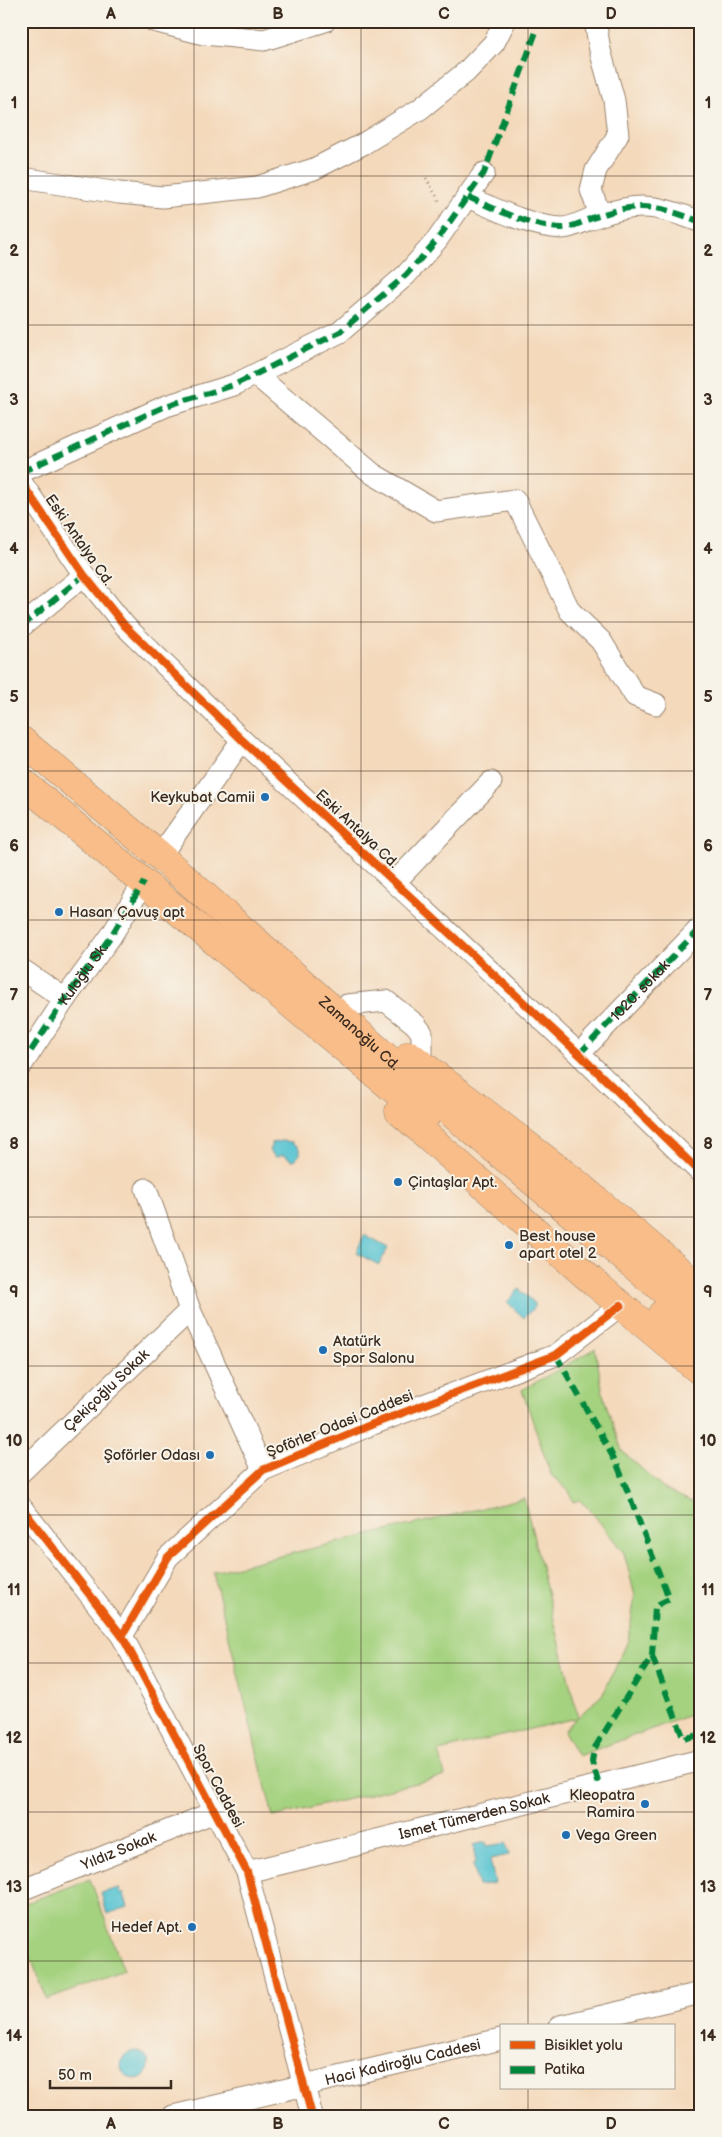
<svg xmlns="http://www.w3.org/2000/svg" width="722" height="2137" font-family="'Balsamiq Sans',sans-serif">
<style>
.built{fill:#e1cdb1}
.green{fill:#a4d27f;stroke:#707e4e}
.water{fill:#58c4d2;stroke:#4a7778}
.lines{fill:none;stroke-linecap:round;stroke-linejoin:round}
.minor-casing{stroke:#98826c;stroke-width:23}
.highway-casing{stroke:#98826c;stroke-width:29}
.path{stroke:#98826c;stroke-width:3;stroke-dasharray:1 4;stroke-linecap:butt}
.minor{stroke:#fff;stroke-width:21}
.highway{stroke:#f8bd89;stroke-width:28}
.quiet{stroke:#00873e;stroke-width:6;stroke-dasharray:12 6;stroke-linecap:butt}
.cycleway-casing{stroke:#f7f3e8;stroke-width:11}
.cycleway{stroke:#e8590c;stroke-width:8}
.grid{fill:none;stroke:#3b2a1e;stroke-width:1;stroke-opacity:0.55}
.poi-dot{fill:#1f6fb2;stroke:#f7f3e8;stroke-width:2}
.labels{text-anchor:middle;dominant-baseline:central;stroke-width:4;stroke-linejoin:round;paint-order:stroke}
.street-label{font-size:15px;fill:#3b2a1e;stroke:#f7f3e8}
.poi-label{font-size:15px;fill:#3b2a1e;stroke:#f7f3e8;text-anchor:start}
.neatline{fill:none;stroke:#3b2a1e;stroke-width:2}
.grid-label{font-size:16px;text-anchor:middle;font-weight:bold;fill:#3b2a1e}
</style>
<rect width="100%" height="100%" fill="#f7f3e8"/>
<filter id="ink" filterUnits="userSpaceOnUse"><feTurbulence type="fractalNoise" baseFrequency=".02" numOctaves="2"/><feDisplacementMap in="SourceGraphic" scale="10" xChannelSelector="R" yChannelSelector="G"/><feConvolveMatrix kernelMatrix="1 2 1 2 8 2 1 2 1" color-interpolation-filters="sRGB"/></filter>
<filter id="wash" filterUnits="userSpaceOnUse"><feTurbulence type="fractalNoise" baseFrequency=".0096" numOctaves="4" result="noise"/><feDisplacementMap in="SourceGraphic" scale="20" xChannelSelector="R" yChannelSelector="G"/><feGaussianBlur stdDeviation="1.12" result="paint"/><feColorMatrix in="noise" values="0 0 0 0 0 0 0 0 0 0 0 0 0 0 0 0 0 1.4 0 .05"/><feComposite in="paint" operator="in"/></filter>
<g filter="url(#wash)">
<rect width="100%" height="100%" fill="#f4d9bb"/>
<polygon class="built" points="701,2106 701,2116 666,2116"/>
<g class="green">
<polygon points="595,1349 604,1398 622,1451 664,1489 701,1506 701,1711 578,1756 564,1731 576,1718 439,1751 445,1776 273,1817 213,1572 524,1498 578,1717 603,1694 628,1641 635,1596 624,1553 589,1509 579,1500 573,1502 569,1491 551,1475 522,1390"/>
<polygon points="90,1879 124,1971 47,2000 21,1932 21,1905"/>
</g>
<g class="water">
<polygon points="282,1141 292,1142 300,1148 300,1154 296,1159 292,1160 283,1155 276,1157 269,1151 272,1143"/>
<polygon points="364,1235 388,1248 379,1265 356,1253"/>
<polygon points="519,1289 536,1305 524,1318 507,1302"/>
<polygon points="486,1842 487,1846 506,1843 509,1855 490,1859 495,1883 478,1886 473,1864 476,1863 473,1845"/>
<polygon points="119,1888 121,1894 124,1894 128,1907 107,1914 101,1893"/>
<circle cx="135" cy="2065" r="14"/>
</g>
</g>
<g filter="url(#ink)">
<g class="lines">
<g class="minor-casing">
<g id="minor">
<polyline points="154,21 204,34 264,40 325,21"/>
<polyline points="595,21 600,50 614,100 618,135 596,170 591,190 600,215"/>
<polyline points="21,178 119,193 163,197 257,187 314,169 363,144 420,109 466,72 494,43 505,21"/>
<path d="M468 197C495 209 531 227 562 228 573 228 587 219 598 216 640 201 660 206 701 222"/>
<polyline points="256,375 373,474 436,511 515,500 570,611 601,641 635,696 656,704"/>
<polyline points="21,472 166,406 234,385 340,332 406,275 437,240 484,173"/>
<polyline points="21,482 84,575 125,626 242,740 579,1054 701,1173"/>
<polyline points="21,627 84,575"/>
<polyline points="160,856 242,740"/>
<polyline points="395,882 491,782"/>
<polyline points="21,969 65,999"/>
<polyline points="347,1005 386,1001 415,1024 422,1033 422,1065"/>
<polyline points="579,1054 701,927"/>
<polyline points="21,1066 65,999 111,936 144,882"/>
<polyline points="146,1189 190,1310 263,1470"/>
<path id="s1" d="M21 1472 190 1310"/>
<polyline points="21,1507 122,1636 247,1872 312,2116"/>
<polyline points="122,1636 168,1557 263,1470 373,1424 556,1355 621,1305"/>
<path id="s2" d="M247 1872 701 1760"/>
<path id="s3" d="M21 1890 217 1811"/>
<polyline points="560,2026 701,1993"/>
<path id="s4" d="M173 2116 501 2039"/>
</g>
</g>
<g class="highway-casing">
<g id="highway">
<path id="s5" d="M21 740 160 856 420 1087 701 1322"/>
<polyline points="21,781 426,1116"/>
<polyline points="410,1055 574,1181 701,1289"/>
<polyline points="399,1111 591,1280 701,1372"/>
<polyline points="662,1314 701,1347"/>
</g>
</g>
<polyline class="path" points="426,178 441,204"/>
<use href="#minor" class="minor"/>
<use href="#highway" class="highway"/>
<g class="quiet">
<path d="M468 197C495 209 531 227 562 228 573 228 587 219 598 216 640 201 660 206 701 222"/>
<polyline points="21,472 166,406 234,385 340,332 406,275 437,240 484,173 540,21"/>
<polyline points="21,627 84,575"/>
<path id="s6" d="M579 1054 701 927"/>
<path id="s7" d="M21 1066 65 999 111 936 144 882"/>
<polyline points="556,1355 617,1464 669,1599 655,1606 652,1656 594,1749 592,1762 599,1785"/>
<polyline points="652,1656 684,1739 701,1734"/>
</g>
<g class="cycleway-casing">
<g id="cycleway">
<polyline points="21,482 84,575 125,626 242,740 579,1054 701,1173"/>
<polyline points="21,1507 122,1636 247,1872 312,2116"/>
<polyline points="122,1636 168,1557 263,1470 373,1424 556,1355 621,1305"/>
</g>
</g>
<use href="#cycleway" class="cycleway"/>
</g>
</g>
<path class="grid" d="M194 21V2116M361 21V2116M528 21V2026M21 176H701M21 325H701M21 474H701M21 622H701M21 771H701M21 920H701M21 1068H701M21 1217H701M21 1366H701M21 1515H701M21 1663H701M21 1812H701M21 1961H701M528 2088V2116"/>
<g class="poi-dot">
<circle cx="265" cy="797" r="5"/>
<circle cx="59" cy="912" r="5"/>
<circle cx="398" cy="1182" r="5"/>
<circle cx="509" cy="1245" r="5"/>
<circle cx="323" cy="1350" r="5"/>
<circle cx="210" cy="1455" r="5"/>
<circle cx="645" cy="1804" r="5"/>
<circle cx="566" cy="1835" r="5"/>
<circle cx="192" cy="1927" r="5"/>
</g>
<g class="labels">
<g class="street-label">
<text transform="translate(79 540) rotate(55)">Eski Antalya Cd.</text>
<text transform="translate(357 829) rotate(43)">Eski Antalya Cd.</text>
<text stroke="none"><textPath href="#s7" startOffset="111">Kuloğlu Sk.</textPath></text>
<text stroke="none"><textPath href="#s6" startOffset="88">1020. sokak</textPath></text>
<text stroke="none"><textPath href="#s5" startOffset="448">Zamanoğlu Cd.</textPath></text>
<text stroke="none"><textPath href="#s1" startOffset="118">Çekiçoğlu Sokak</textPath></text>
<text transform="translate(340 1424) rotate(-22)">Şoförler Odasi Caddesi</text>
<text transform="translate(218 1786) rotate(62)">Spor Caddesi</text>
<text stroke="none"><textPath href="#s2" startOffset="234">Ismet Tümerden Sokak</textPath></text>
<text stroke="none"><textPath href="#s3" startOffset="105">Yıldız Sokak</textPath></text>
<text stroke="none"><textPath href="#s4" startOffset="236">Haci Kadiroğlu Caddesi</textPath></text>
</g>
<g class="poi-label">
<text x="255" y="797" text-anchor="end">Keykubat Camii</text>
<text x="69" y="912">Hasan Çavuş apt</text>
<text x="408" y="1182">Çintaşlar Apt.</text>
<text x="519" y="1236">Best house<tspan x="519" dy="17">apart otel 2</tspan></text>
<text x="333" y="1341">Atatürk<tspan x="333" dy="17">Spor Salonu</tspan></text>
<text x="200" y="1455" text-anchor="end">Şoförler Odası</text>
<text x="635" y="1795" text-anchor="end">Kleopatra<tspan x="635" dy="17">Ramira</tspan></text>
<text x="576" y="1835">Vega Green</text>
<text x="182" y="1927" text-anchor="end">Hedef Apt.</text>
</g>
</g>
<rect width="722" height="2137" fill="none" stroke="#f7f3e8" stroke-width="55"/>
<rect x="500" y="2024" width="175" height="65" fill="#f7f3e8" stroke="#aca397"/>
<rect x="510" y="2041" width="25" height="8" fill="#e8590c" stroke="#aca397"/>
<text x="544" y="2050" font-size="15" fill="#3b2a1e">Bisiklet yolu</text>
<rect x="510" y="2066" width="25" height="8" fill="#00873e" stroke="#aca397"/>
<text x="544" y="2074" font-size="15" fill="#3b2a1e">Patika</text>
<path d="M50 2080v8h121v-8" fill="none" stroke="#3b2a1e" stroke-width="2.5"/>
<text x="58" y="2080" font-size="15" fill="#3b2a1e" stroke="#f7f3e8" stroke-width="4" paint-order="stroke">50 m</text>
<rect x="28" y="28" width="666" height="2082" class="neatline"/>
<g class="grid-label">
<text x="111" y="19">A</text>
<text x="278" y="19">B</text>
<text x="444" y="19">C</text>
<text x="611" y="19">D</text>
<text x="14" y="108">1</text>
<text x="708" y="108">1</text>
<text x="14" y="256">2</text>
<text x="708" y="256">2</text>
<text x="14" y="405">3</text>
<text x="708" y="405">3</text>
<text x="14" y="554">4</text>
<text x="708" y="554">4</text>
<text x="14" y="702">5</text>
<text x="708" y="702">5</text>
<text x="14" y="851">6</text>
<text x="708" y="851">6</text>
<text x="14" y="1000">7</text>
<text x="708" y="1000">7</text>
<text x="14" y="1149">8</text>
<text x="708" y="1149">8</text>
<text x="14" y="1297">9</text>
<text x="708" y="1297">9</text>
<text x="14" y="1446">10</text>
<text x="708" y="1446">10</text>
<text x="14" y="1595">11</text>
<text x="708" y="1595">11</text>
<text x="14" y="1743">12</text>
<text x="708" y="1743">12</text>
<text x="14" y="1892">13</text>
<text x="708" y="1892">13</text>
<text x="14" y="2041">14</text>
<text x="708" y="2041">14</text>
<text x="111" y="2129">A</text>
<text x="278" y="2129">B</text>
<text x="444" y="2129">C</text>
<text x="611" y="2129">D</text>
</g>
</svg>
